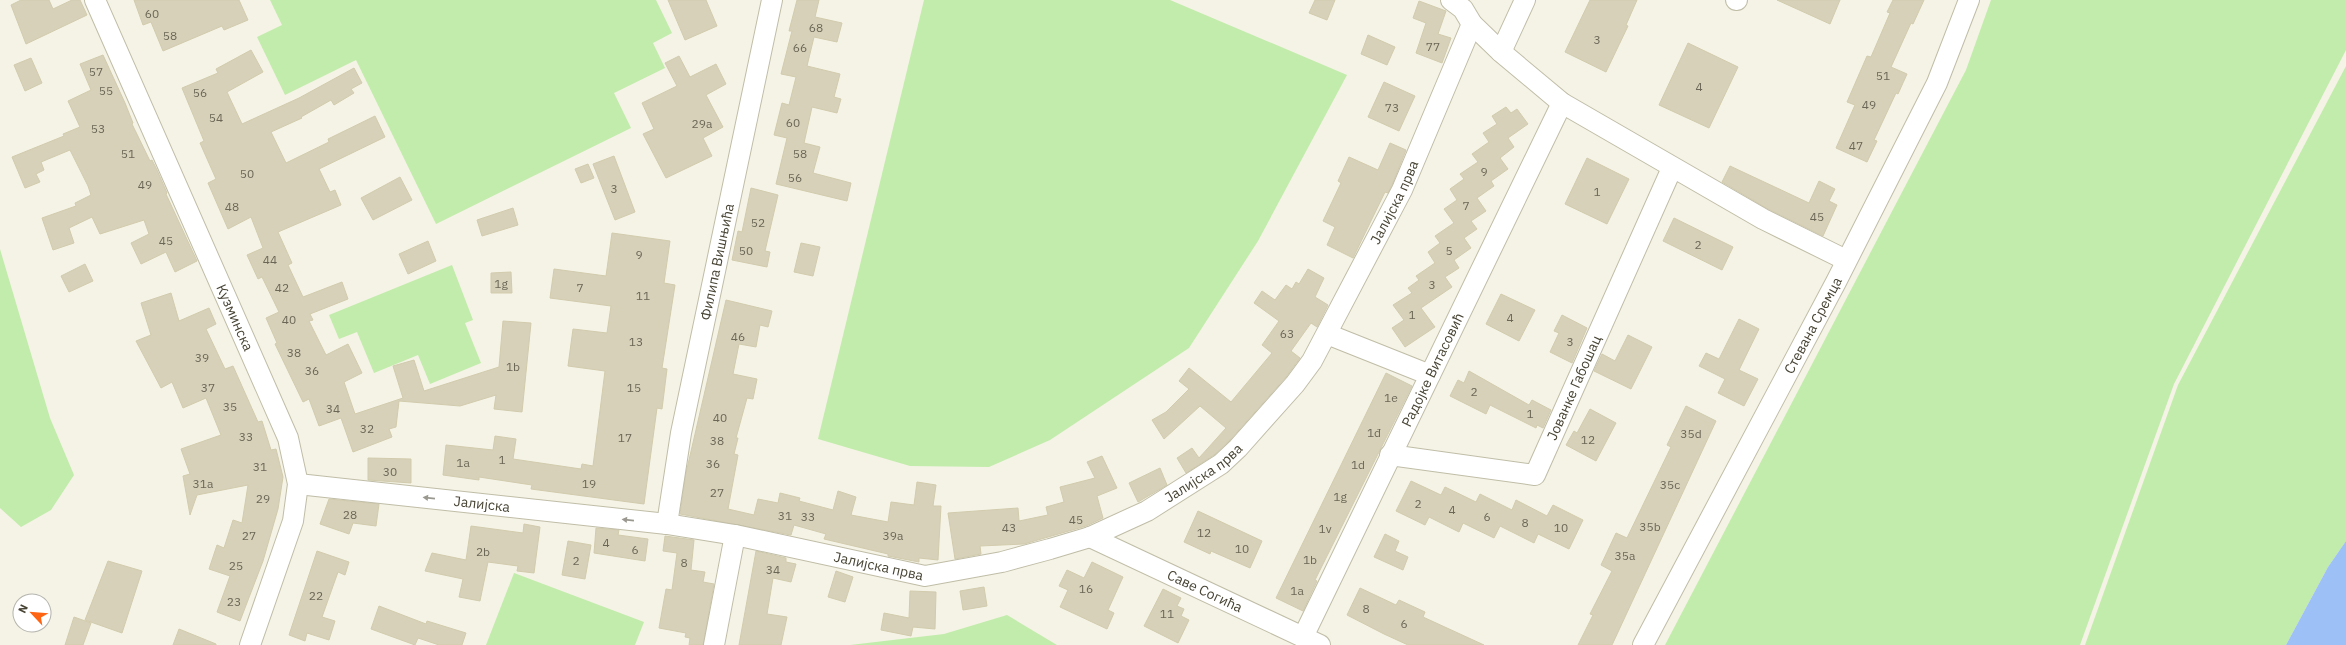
<svg xmlns="http://www.w3.org/2000/svg" width="2346" height="645" font-family="'IBM Plex Sans',sans-serif">
<style>
.green{fill:#c2ecab}
.water{fill:#9dc0f6}
.building{fill:#d7d1ba;stroke:#d2cbad}
.lines{fill:none;stroke-linecap:round;stroke-linejoin:round}
.minor-casing{stroke:#c0bda7;stroke-width:22}
.minor{stroke:#fff;stroke-width:20}
.oneway{fill:#9a988f}
.labels{text-anchor:middle;dominant-baseline:central;stroke-width:3.5;stroke-linejoin:round;paint-order:stroke}
.number-label{font-size:12px;fill:#6b6756}
.street-label{font-size:14px;fill:#474434;stroke:#fff}
</style>
<rect width="100%" height="100%" fill="#f4f3e5"/>
<g class="green">
<polygon points="270,0 656,0 672,33 653,43 665,68 614,93 631,128 436,224 356,60 285,95 257,37 282,25"/>
<polygon points="924,0 1170,0 1347,75 1258,241 1189,348 1050,440 989,467 910,466 818,439"/>
<polygon points="1991,0 2346,0 2346,50 2174,384 2080,645 1665,645 1966,70"/>
<polygon points="2346,66 2346,541 2328,567 2286,645 2085,645 2178,385"/>
<polygon points="0,249 50,418 74,475 51,510 21,527 0,508"/>
<polygon points="452,265 473,320 465,323 481,363 430,384 418,355 374,373 357,332 339,339 329,315"/>
<polygon points="514,573 644,622 635,645 486,645"/>
<polygon points="1007,615 1057,645 850,645 944,634"/>
</g>
<polygon class="water" points="2346,541 2346,645 2286,645 2328,567"/>
<g class="building">
<polygon points="21,0 49,0 53,9 72,0 80,0 87,15 26,44 11,5"/>
<polygon points="134,0 239,0 248,20 224,30 222,26 163,51 151,22 143,25"/>
<polygon points="668,0 706,0 717,26 685,40"/>
<polygon points="797,0 819,0 815,17 842,23 837,42 814,37 807,66 840,74 834,97 841,99 837,113 812,107 804,143 820,147 813,173 851,183 847,201 776,184 787,138 774,135 782,103 789,105 796,77 781,74 792,31 789,31"/>
<polygon points="1315,0 1335,0 1327,20 1309,13"/>
<polygon points="1590,0 1637,0 1626,25 1628,26 1606,72 1565,52"/>
<polygon points="1777,0 1840,0 1830,24"/>
<polygon points="1893,0 1924,0 1913,24 1911,23 1891,67 1907,74 1898,94 1896,93 1874,140 1877,141 1867,162 1836,148 1855,105 1847,102 1867,56 1871,57 1890,13 1887,12"/>
<polygon points="1419,1 1446,11 1438,34 1451,38 1442,63 1416,53 1426,23 1413,18"/>
<polygon points="1368,35 1395,47 1387,65 1361,54"/>
<polygon points="1688,43 1738,67 1709,128 1659,105"/>
<polygon points="251,50 263,72 227,92 242,124 299,98 354,68 362,83 351,89 354,93 334,105 331,100 301,117 302,118 271,132 286,163 329,142 328,139 375,116 385,137 319,169 330,192 335,190 341,205 278,232 292,263 288,265 303,297 342,282 348,299 310,314 313,320 309,321 326,355 348,344 362,373 344,382 355,414 403,398 393,366 414,360 424,391 499,367 503,321 531,323 522,412 494,409 496,395 460,406 399,401 396,427 389,429 392,437 353,452 341,418 319,426 309,399 303,402 275,344 277,343 266,318 279,312 262,277 258,279 247,255 263,248 251,217 228,229 208,183 216,179 200,143 204,141 182,88 218,73 216,69"/>
<polygon points="103,55 125,103 133,123 132,124 150,161 152,160 157,170 167,193 166,194 197,261 175,272 166,252 141,264 131,243 149,234 144,220 100,234 92,217 69,228 74,243 53,250 42,218 76,206 75,203 91,195 88,186 70,150 41,162 44,170 36,174 40,182 25,188 12,157 64,136 63,134 80,127 68,101 91,90 80,64"/>
<polygon points="679,56 690,77 716,64 726,84 706,95 723,127 703,138 712,156 666,178 643,134 654,129 642,103 677,86 665,63"/>
<polygon points="31,58 42,83 25,91 14,65"/>
<polygon points="1384,82 1415,96 1399,131 1368,117"/>
<polygon points="1506,107 1511,113 1517,109 1528,124 1508,138 1514,147 1500,158 1508,169 1491,181 1494,186 1477,198 1486,211 1471,221 1477,229 1464,238 1471,248 1454,260 1459,268 1445,277 1452,287 1421,308 1435,327 1405,347 1392,328 1404,320 1393,305 1412,293 1408,288 1419,280 1416,276 1435,263 1428,252 1440,243 1435,236 1454,223 1444,209 1457,200 1450,189 1464,179 1460,174 1478,162 1472,154 1489,142 1483,133 1497,124 1492,116"/>
<polygon points="1390,143 1406,150 1392,185 1388,193 1385,192 1353,258 1327,245 1335,227 1323,221 1341,183 1338,181 1349,157 1378,170"/>
<polygon points="614,156 635,212 615,220 593,164"/>
<polygon points="1587,158 1629,179 1607,224 1565,204"/>
<polygon points="588,164 594,178 581,183 575,169"/>
<polygon points="1730,166 1809,203 1819,181 1835,189 1829,201 1837,205 1823,236 1768,209 1722,182"/>
<polygon points="400,177 412,200 373,220 361,198"/>
<polygon points="751,188 778,195 765,251 770,252 767,267 732,260 738,231 742,232"/>
<polygon points="513,208 518,225 482,236 477,220"/>
<polygon points="1674,218 1733,247 1722,270 1663,241"/>
<polygon points="612,233 670,241 664,283 675,285 662,368 667,369 662,409 657,408 644,504 531,489 532,485 479,477 479,480 443,475 446,445 493,450 495,436 516,439 513,459 581,469 582,464 593,466 605,371 568,366 573,329 607,333 611,306 550,298 554,269 606,276"/>
<polygon points="428,241 436,261 408,274 399,254"/>
<polygon points="801,243 820,247 813,276 794,272"/>
<polygon points="85,264 93,281 69,292 61,276"/>
<polygon points="1308,269 1324,278 1315,297 1328,305 1317,327 1311,323 1291,351 1300,358 1286,377 1230,440 1214,455 1186,473 1177,458 1192,448 1199,458 1226,428 1200,406 1164,439 1152,420 1166,412 1189,389 1179,381 1189,368 1231,402 1272,353 1262,345 1279,321 1254,303 1262,291 1275,300 1286,285 1292,289 1296,282 1299,284"/>
<polygon points="511,272 512,293 491,293 491,273"/>
<polygon points="171,293 179,321 209,308 216,324 206,329 225,369 233,366 258,422 262,421 271,450 276,449 283,477 278,509 263,561 240,621 217,612 230,576 209,569 217,545 224,548 233,520 242,523 248,485 197,495 190,515 183,476 190,474 181,449 221,435 206,398 183,408 172,382 161,388 136,341 151,335 141,303"/>
<polygon points="1501,294 1535,310 1519,341 1486,324"/>
<polygon points="726,300 772,311 768,327 760,325 756,347 739,344 733,374 757,379 753,399 747,398 736,438 738,438 734,454 738,455 728,509 754,515 758,499 778,503 780,493 800,498 799,501 833,510 838,491 856,497 851,515 888,522 891,502 914,505 917,482 936,485 933,506 941,506 938,560 919,558 919,562 888,556 888,554 824,539 826,534 794,525 791,535 680,514 686,473"/>
<polygon points="1562,315 1587,328 1572,363 1550,352 1559,333 1554,331"/>
<polygon points="1739,319 1759,329 1739,370 1758,379 1744,406 1718,393 1725,379 1699,366 1706,353 1719,359"/>
<polygon points="1628,335 1652,347 1631,389 1594,371 1602,354 1615,361"/>
<polygon points="1469,371 1529,405 1532,400 1551,410 1543,428 1537,425 1536,428 1490,405 1486,414 1450,396 1458,380 1464,383"/>
<polygon points="1386,373 1412,386 1315,580 1317,581 1303,611 1276,598"/>
<polygon points="1686,406 1716,421 1612,645 1578,645 1593,615 1590,614 1612,571 1601,565 1616,533 1627,538 1671,447 1667,445"/>
<polygon points="1590,409 1616,423 1596,461 1566,445 1574,431 1577,433"/>
<polygon points="1102,456 1117,488 1097,496 1103,518 1086,526 1024,544 980,546 981,554 955,559 948,513 1018,508 1019,521 1048,515 1046,507 1064,502 1060,487 1095,478 1087,462"/>
<polygon points="368,458 411,459 411,483 368,480"/>
<polygon points="1160,468 1167,485 1138,502 1129,483"/>
<polygon points="1411,481 1441,495 1445,487 1476,502 1480,494 1512,510 1516,500 1547,516 1553,505 1583,520 1569,549 1538,534 1534,543 1500,526 1494,538 1463,523 1459,532 1429,517 1425,525 1396,511"/>
<polygon points="329,499 379,504 376,526 353,523 349,534 320,524"/>
<polygon points="1198,511 1262,541 1250,568 1211,551 1210,554 1184,542"/>
<polygon points="524,524 540,527 534,573 517,571 518,566 488,562 480,601 459,597 463,579 425,571 432,553 466,560 471,526 523,533"/>
<polygon points="596,528 619,530 618,535 648,539 645,561 594,553"/>
<polygon points="1385,534 1399,541 1395,551 1408,557 1403,570 1374,557"/>
<polygon points="665,536 694,540 691,570 705,572 703,582 714,584 703,645 689,645 690,638 685,637 686,633 659,628 666,589 672,590 677,553 663,551"/>
<polygon points="568,541 591,545 585,579 562,575"/>
<polygon points="317,551 349,562 345,575 338,572 322,617 335,621 329,640 307,633 305,641 289,635"/>
<polygon points="756,551 786,558 786,562 796,564 791,582 773,578 767,614 787,617 781,645 739,645"/>
<polygon points="108,561 142,571 122,633 85,620"/>
<polygon points="1092,562 1123,577 1108,610 1114,613 1107,629 1060,607 1068,590 1059,586 1067,570 1084,578"/>
<polygon points="836,571 853,577 845,602 828,597"/>
<polygon points="984,587 987,606 963,610 960,591"/>
<polygon points="1360,588 1396,605 1399,600 1425,612 1423,617 1484,645 1408,645 1384,634 1347,615"/>
<polygon points="1163,589 1181,598 1177,606 1184,609 1181,616 1189,620 1178,643 1144,626"/>
<polygon points="910,591 936,592 935,629 913,627 911,636 881,630 884,613 909,618"/>
<polygon points="379,606 426,624 427,621 466,633 462,645 439,645 418,638 415,645 371,629"/>
<polygon points="74,617 91,623 83,645 65,645"/>
<polygon points="179,629 216,644 216,645 173,645"/>
</g>
<g class="lines">
<g class="minor-casing">
<g id="minor">
<path id="s1" d="M95 0 288 438 298 484 293 521 250 645"/>
<polyline points="1451,0 1463,9 1472,24 1501,52 1562,103 1763,219 1846,260"/>
<polyline points="1736,0 1737,0"/>
<polyline points="1501,52 1525,0"/>
<polyline points="1327,334 1430,375"/>
<path id="s2" d="M1390 455 1535 475 1672 168"/>
<path id="s3" d="M298 484 667 524 735 535 925 576 1002 562 1050 549 1090 537 1147 511 1221 464 1238 448 1295 384 1312 361 1402 190 1472 24"/>
<path id="s4" d="M667 524 681 433 772 0"/>
<path id="s5" d="M1090 537 1320 645"/>
<path id="s6" d="M1303 637 1562 103"/>
<polyline points="714,645 735,535"/>
<path id="s7" d="M1643 645 1836 282 1937 83 1969 0"/>
</g>
</g>
<use href="#minor" class="minor"/>
</g>
<defs><path id="oneway-solid" d="M-6-.8H1V-3.2L6.5 0L1 3.2V.8H-6Z"/></defs>
<g class="oneway">
<use href="#oneway-solid" transform="translate(429 498) rotate(-174)"/>
<use href="#oneway-solid" transform="translate(628 520) rotate(-174)"/>
</g>
<g class="labels">
<g class="number-label">
<text x="152" y="13">60</text>
<text x="816" y="27">68</text>
<text x="170" y="35">58</text>
<text x="1597" y="39">3</text>
<text x="1433" y="46">77</text>
<text x="800" y="47">66</text>
<text x="96" y="71">57</text>
<text x="1883" y="75">51</text>
<text x="1699" y="86">4</text>
<text x="106" y="90">55</text>
<text x="200" y="92">56</text>
<text x="1869" y="104">49</text>
<text x="1392" y="107">73</text>
<text x="216" y="117">54</text>
<text x="793" y="122">60</text>
<text x="702" y="123">29a</text>
<text x="98" y="128">53</text>
<text x="1856" y="145">47</text>
<text x="128" y="153">51</text>
<text x="800" y="153">58</text>
<text x="1484" y="171">9</text>
<text x="247" y="173">50</text>
<text x="795" y="177">56</text>
<text x="145" y="184">49</text>
<text x="614" y="188">3</text>
<text x="1597" y="191">1</text>
<text x="1466" y="205">7</text>
<text x="232" y="206">48</text>
<text x="1817" y="216">45</text>
<text x="758" y="222">52</text>
<text x="166" y="240">45</text>
<text x="1698" y="244">2</text>
<text x="746" y="250">50</text>
<text x="1449" y="250">5</text>
<text x="639" y="254">9</text>
<text x="270" y="259">44</text>
<text x="501" y="283">1g</text>
<text x="1432" y="284">3</text>
<text x="282" y="287">42</text>
<text x="580" y="287">7</text>
<text x="643" y="295">11</text>
<text x="1412" y="314">1</text>
<text x="1510" y="317">4</text>
<text x="289" y="319">40</text>
<text x="1287" y="333">63</text>
<text x="738" y="336">46</text>
<text x="636" y="341">13</text>
<text x="1570" y="341">3</text>
<text x="294" y="352">38</text>
<text x="202" y="357">39</text>
<text x="513" y="366">1b</text>
<text x="312" y="370">36</text>
<text x="208" y="387">37</text>
<text x="634" y="387">15</text>
<text x="1474" y="391">2</text>
<text x="1391" y="397">1e</text>
<text x="230" y="406">35</text>
<text x="333" y="408">34</text>
<text x="1530" y="413">1</text>
<text x="720" y="417">40</text>
<text x="367" y="428">32</text>
<text x="1374" y="432">1đ</text>
<text x="1691" y="433">35d</text>
<text x="246" y="436">33</text>
<text x="625" y="437">17</text>
<text x="1588" y="439">12</text>
<text x="717" y="440">38</text>
<text x="502" y="459">1</text>
<text x="463" y="462">1a</text>
<text x="713" y="463">36</text>
<text x="1358" y="464">1d</text>
<text x="260" y="466">31</text>
<text x="390" y="471">30</text>
<text x="203" y="483">31a</text>
<text x="589" y="483">19</text>
<text x="1670" y="484">35c</text>
<text x="717" y="492">27</text>
<text x="1340" y="496">1g</text>
<text x="263" y="498">29</text>
<text x="1418" y="503">2</text>
<text x="1452" y="509">4</text>
<text x="350" y="514">28</text>
<text x="785" y="515">31</text>
<text x="808" y="516">33</text>
<text x="1487" y="516">6</text>
<text x="1076" y="519">45</text>
<text x="1525" y="522">8</text>
<text x="1650" y="526">35b</text>
<text x="1009" y="527">43</text>
<text x="1561" y="527">10</text>
<text x="1325" y="528">1v</text>
<text x="1204" y="532">12</text>
<text x="249" y="535">27</text>
<text x="893" y="535">39a</text>
<text x="606" y="542">4</text>
<text x="1242" y="548">10</text>
<text x="635" y="549">6</text>
<text x="483" y="551">2b</text>
<text x="1625" y="555">35a</text>
<text x="1310" y="559">1b</text>
<text x="576" y="560">2</text>
<text x="684" y="562">8</text>
<text x="236" y="565">25</text>
<text x="773" y="569">34</text>
<text x="1086" y="588">16</text>
<text x="1297" y="590">1a</text>
<text x="316" y="595">22</text>
<text x="234" y="601">23</text>
<text x="1366" y="608">8</text>
<text x="1167" y="613">11</text>
<text x="1404" y="623">6</text>
</g>
<g class="street-label">
<text stroke="none"><textPath href="#s3" startOffset="1271">Јалијска прва</textPath></text>
<text stroke="none"><textPath href="#s4" startOffset="267">Филипа Вишњића</textPath></text>
<text stroke="none"><textPath href="#s1" startOffset="347">Кузминска</textPath></text>
<text stroke="none"><textPath href="#s7" startOffset="362">Стевана Сремца</textPath></text>
<text stroke="none"><textPath href="#s6" startOffset="297">Радојке Витасовић</textPath></text>
<text stroke="none"><textPath href="#s2" startOffset="242">Јованке Габошац</textPath></text>
<text stroke="none"><textPath href="#s3" startOffset="935">Јалијска прва</textPath></text>
<text stroke="none"><textPath href="#s3" startOffset="185">Јалијска</textPath></text>
<text stroke="none"><textPath href="#s3" startOffset="587">Јалијска прва</textPath></text>
<text stroke="none"><textPath href="#s5" startOffset="127">Саве Согића</textPath></text>
</g>
</g>
<g transform="translate(32 613) rotate(296)"><circle r="19" fill="#ffffff" stroke="#b5b4ae"/>
<path d="M0-3L7 15L0 10L-7 15Z" fill="#ff6412"/>
<text y="-6" font-size="11" font-weight="bold" text-anchor="middle" fill="#474434">N</text>
</g>
</svg>
